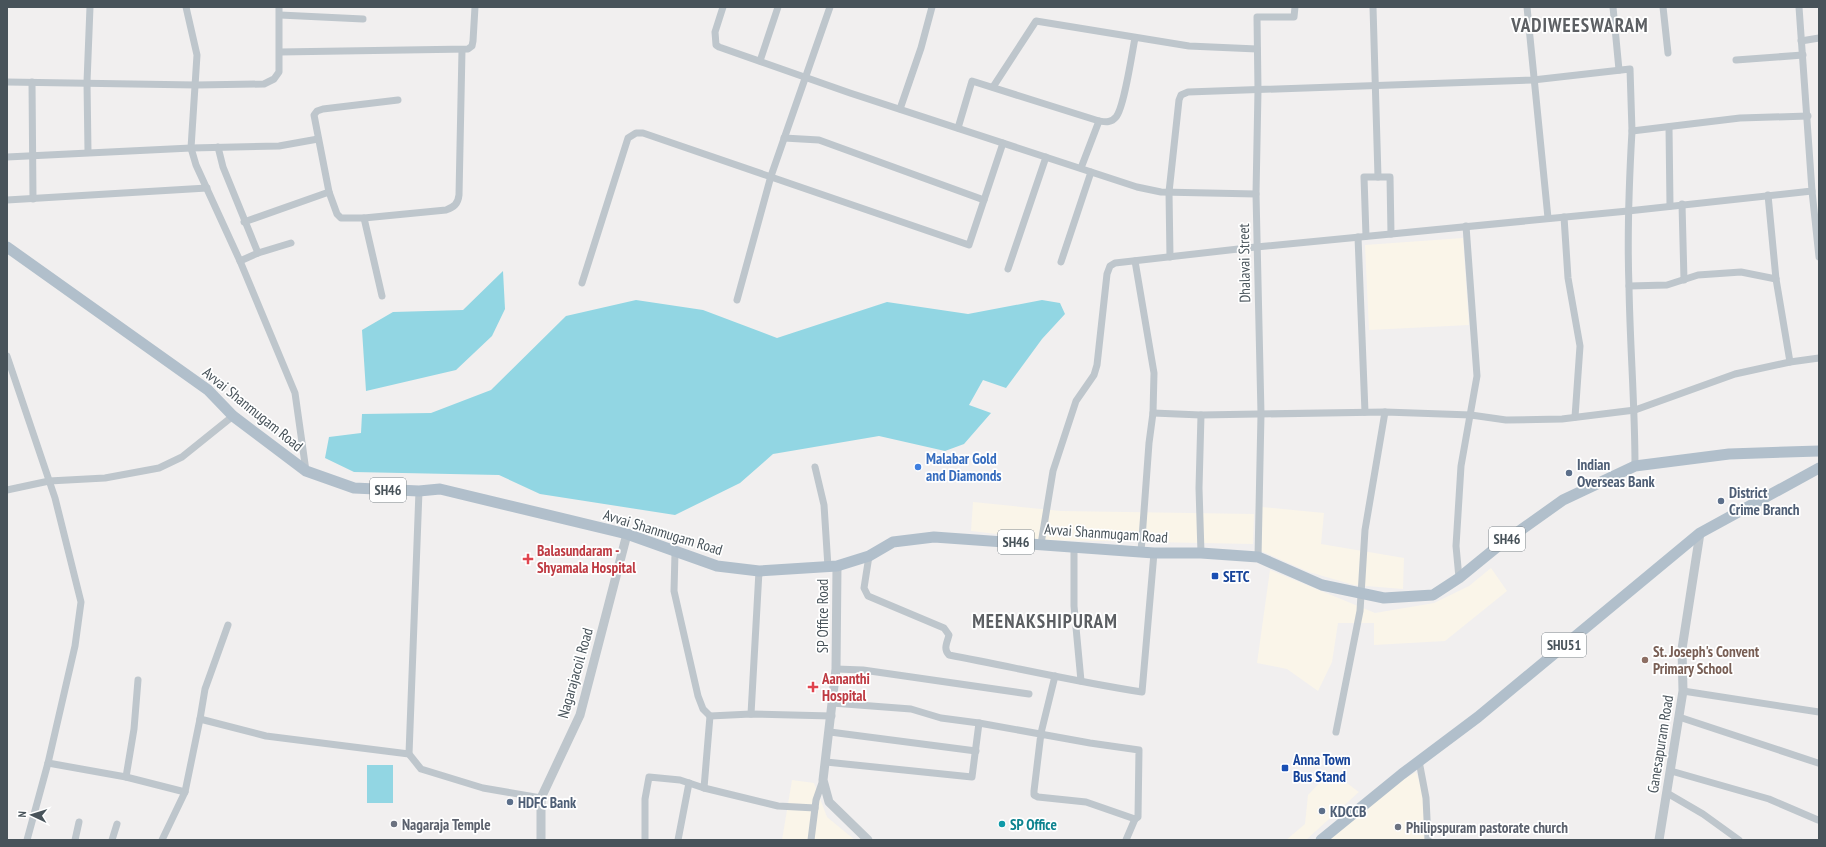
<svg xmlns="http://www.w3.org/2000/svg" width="1826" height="847" font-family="'PT Sans Narrow',sans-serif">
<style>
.commercial{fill:#faf5e9}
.water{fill:#92d6e3}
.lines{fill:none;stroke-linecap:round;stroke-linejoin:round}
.minor{stroke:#bec6cc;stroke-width:7}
.tertiary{stroke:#bec6cc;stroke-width:9}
.primary{stroke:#b1bfcb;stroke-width:11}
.shop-dot{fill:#3f7fe0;stroke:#fff;stroke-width:1.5}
.service-dot{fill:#5c6f8a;stroke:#fff;stroke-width:1.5}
.health-dot{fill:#e0444e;stroke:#fff;stroke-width:1.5}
.transit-dot{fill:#1a4fb4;stroke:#fff;stroke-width:1.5}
.education-dot{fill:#8d6e63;stroke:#fff;stroke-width:1.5}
.worship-dot{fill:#6b7280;stroke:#fff;stroke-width:1.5}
.culture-dot{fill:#0f9aa8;stroke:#fff;stroke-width:1.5}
.labels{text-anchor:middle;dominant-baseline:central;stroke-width:3.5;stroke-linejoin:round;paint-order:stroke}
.shield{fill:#fff;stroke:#7f878c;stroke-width:1}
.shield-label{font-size:14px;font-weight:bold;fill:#48535a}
.street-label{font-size:15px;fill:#48535a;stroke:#fff}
.shop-label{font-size:15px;font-weight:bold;fill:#366cbe;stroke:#fff;text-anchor:start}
.service-label{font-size:15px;font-weight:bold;fill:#4e5e75;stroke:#fff;text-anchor:start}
.health-label{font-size:15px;font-weight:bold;fill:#be3a42;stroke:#fff;text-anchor:start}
.transit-label{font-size:15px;font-weight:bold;fill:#164399;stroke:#fff;text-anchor:start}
.education-label{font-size:15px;font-weight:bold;fill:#785e54;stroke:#fff;text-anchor:start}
.worship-label{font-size:15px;font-weight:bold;fill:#5b616d;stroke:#fff;text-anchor:start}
.culture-label{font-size:15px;font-weight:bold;fill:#0d838f;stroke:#fff;text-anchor:start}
.district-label{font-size:19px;font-weight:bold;letter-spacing:1px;fill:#5c5f63;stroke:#fff}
</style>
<rect width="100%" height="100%" fill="#f1efef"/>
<g class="commercial">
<polygon points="1463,238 1469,325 1369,330 1365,245"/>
<polygon points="973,502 1061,511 1254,514 1253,544 1047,540 971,531"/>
<polygon points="1262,507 1324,513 1321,544 1404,558 1403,589 1354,585 1309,572 1261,551"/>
<polygon points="1491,568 1507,591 1445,641 1374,645 1374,623 1338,623 1332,662 1318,691 1287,669 1257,663 1270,570 1375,613 1434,603 1469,586"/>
<polygon points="1416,772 1425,797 1425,840 1326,840 1380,793"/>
<polygon points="1323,779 1344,781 1359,792 1306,840 1286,840 1305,824 1308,795"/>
<polygon points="792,780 814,783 827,817 855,840 782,840"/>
</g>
<g class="water">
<polygon points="503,271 505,309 492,336 456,370 366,391 362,330 393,312 463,310"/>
<polygon points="636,300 703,310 777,338 887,302 968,314 1042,300 1060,303 1065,314 1042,339 1006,388 983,380 969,405 991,413 964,444 945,451 879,436 773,454 740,483 675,515 540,494 499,475 354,472 325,458 329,437 361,433 362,414 431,413 491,390 566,316"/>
<rect x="367" y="765" width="26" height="38"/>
</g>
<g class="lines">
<g class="minor">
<polyline points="186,7 197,55 191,148 196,165 240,261 295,393 306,471"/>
<polyline points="723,7 715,32 716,45 719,47 850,93 1137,187 1161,192 1256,194"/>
<polyline points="1527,7 1548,218"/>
<polyline points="1613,7 1619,70"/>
<polyline points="1663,7 1668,53"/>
<polyline points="280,15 363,19"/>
<polyline points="1801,41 1819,38"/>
<polyline points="280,52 468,49 472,46 473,41 475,7"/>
<polyline points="1736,60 1803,55"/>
<polyline points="760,61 778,7"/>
<polyline points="7,82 196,85 264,84 274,79 279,72 279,7"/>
<polyline points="32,82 33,199"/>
<polyline points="993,87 1036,21 1189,46 1257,49"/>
<path d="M398 100 323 109 317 111 314 115 329 192 337 214 341 218H364L446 210C454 207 458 204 459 195L462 50"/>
<polyline points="900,109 921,48 932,7"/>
<polyline points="1669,127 1670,206"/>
<path d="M958 128 972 81 1099 121C1106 122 1111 123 1116 117 1124 108 1132 53 1135 38"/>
<path d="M1632 131C1629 183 1627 235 1629 287 1630 347 1635 406 1635 466"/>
<polyline points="784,138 819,140 984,200"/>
<polyline points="218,147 223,167 258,253 240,261"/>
<polyline points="88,152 87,82 90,7"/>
<polyline points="7,157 191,148 279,146 318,139"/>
<polyline points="1081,168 1099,121"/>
<polyline points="1378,177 1390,177 1391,234"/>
<polyline points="1812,191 1819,257"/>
<polyline points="1768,195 1776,279 1790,362"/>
<polyline points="7,200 207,188"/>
<polyline points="1682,204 1684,280"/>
<polyline points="1564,217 1568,278 1580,346 1575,417"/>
<polyline points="364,218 382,296"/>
<polyline points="244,222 329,192"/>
<polyline points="1366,236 1364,177 1378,177 1373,7"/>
<polyline points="1358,237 1365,412"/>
<polyline points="258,253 291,243"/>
<polyline points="1170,257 1169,192 1179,100 1181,95 1188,92 1533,80 1630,69 1632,131 1740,118 1808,116"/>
<polyline points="1135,261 1154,373 1153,413 1149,443 1141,552"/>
<polyline points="1061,262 1091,172"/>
<polyline points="1008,269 1046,157"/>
<polyline points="582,283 628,138 636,133 643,133 969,245 1003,143"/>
<polyline points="1629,286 1667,285 1698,275 1741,272 1776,279"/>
<polyline points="737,300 771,176 830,7"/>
<polyline points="7,356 55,498 81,602 75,646 48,763 27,840"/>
<polyline points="1153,413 1201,415 1385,412 1471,415 1506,420 1562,419 1635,410 1735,374 1790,362 1819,358"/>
<polyline points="815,467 824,505 828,567"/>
<polyline points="7,490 49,481 105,478 159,468 182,457 233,416"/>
<polyline points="419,491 409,754 421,769 483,788 541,798"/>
<polyline points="1041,544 1053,471 1076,401 1094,375 1097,365 1107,274 1110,266 1115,263 1256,247 1628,211 1812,191 1799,7"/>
<polyline points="1074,547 1074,606 1081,681"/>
<polyline points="675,553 674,591 698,696 703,709 710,716 751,714 832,716"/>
<polyline points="1201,553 1199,488 1201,415"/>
<path d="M869 556 864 588 868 596 944 628 949 635C947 643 943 649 949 655 1013 667 1077 682 1142 692L1154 553"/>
<polyline points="1258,557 1261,414 1256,194 1258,90 1257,17 1294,17 1295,7"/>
<polyline points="1459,578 1456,546 1461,466 1477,376 1466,226"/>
<polyline points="836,669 863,670 1029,694"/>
<polyline points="1683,691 1819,712"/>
<polyline points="832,703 911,709 941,718 979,723 1090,743 1139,750 1138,817 1135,819 1086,802 1038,797 1034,795 1034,791 1041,733 1055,676"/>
<polyline points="751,714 759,571"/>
<polyline points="1679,717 1818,763"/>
<polyline points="200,719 205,689 228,625"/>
<polyline points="830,732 976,751"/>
<polyline points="1336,732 1360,611 1365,530 1385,412"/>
<polyline points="1419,761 1426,798 1428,840"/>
<polyline points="826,762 972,777 979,723"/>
<polyline points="48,763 126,777 185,792"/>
<polyline points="1671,771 1769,799 1818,820"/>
<polyline points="126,777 134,729 138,680"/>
<polyline points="704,788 778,806 815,808"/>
<polyline points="1667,793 1703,814 1739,840"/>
<polyline points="75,840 79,822"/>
<polyline points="112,840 117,824"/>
<polyline points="162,840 185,792 200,719 266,736 409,754"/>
<polyline points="645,840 645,799 649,777 680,780 704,788 710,716"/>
<polyline points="678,840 689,783"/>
<polyline points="811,840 816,800 823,780"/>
<polyline points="1126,840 1135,819"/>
</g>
<g class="tertiary">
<polyline points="837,566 836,669 823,780 829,802 868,840"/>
<polyline points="541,840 541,798 580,715 627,534"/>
<polyline points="1659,840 1683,691 1682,649 1700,533"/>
</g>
<g class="primary">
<polyline points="7,247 208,390 233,416 306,471 354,488 419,491 440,489 627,534 717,566 759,571 837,566 869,556 893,542 934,537 1154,553 1201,553 1258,557 1322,585 1384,598 1433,595 1459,578 1497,547 1563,500 1635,466 1729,454 1819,451"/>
<polyline points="1321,840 1402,774 1478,717 1700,533 1819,468"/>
</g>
</g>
<circle class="shop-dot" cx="918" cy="467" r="4"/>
<g class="service-dot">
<circle cx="1569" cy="473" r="4"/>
<circle cx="1721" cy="501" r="4"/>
<circle cx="510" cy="802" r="4"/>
<circle cx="1322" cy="811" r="4"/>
</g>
<g class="health-dot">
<path d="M526 553h4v4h4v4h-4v4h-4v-4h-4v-4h4z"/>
<path d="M811 681h4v4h4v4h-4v4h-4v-4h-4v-4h4z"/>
</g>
<g class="transit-dot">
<rect x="1211" y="572" width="8" height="8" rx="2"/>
<rect x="1281" y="764" width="8" height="8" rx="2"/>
</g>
<circle class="education-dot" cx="1645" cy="660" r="4"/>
<g class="worship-dot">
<circle cx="394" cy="824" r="4"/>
<circle cx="1398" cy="827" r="4"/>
</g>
<circle class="culture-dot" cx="1002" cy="824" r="4"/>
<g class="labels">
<g class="shield">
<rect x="370" y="478" width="36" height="24" rx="3"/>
<rect x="1489" y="527" width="36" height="24" rx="3"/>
<rect x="998" y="530" width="36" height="24" rx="3"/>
<rect x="1542" y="633" width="44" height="24" rx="3"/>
</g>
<g class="shield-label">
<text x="388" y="490">SH46</text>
<text x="1507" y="539">SH46</text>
<text x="1016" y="542">SH46</text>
<text x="1564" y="645">SHU51</text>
</g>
<g class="street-label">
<text transform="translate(1244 263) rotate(-91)">Dhalavai Street</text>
<text transform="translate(253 409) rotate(39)">Avvai Shanmugam Road</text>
<text transform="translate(663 532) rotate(17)">Avvai Shanmugam Road</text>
<text transform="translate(1106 533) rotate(4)">Avvai Shanmugam Road</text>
<text transform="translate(822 616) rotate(-90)">SP Office Road</text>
<text transform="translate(575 673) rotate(-74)">Nagarajacoil Road</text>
<text transform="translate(1660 744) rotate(-81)">Ganesapuram Road</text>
</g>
<g class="shop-label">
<text x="926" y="458">Malabar Gold<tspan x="926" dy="17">and Diamonds</tspan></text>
</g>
<g class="service-label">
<text x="1577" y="464">Indian<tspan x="1577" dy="17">Overseas Bank</tspan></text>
<text x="1729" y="492">District<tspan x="1729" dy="17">Crime Branch</tspan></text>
<text x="518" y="802">HDFC Bank</text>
<text x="1330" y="811">KDCCB</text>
</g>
<g class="health-label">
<text x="537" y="550">Balasundaram -<tspan x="537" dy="17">Shyamala Hospital</tspan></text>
<text x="822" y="678">Aananthi<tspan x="822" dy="17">Hospital</tspan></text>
</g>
<g class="transit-label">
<text x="1223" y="576">SETC</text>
<text x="1293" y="759">Anna Town<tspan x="1293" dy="17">Bus Stand</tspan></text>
</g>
<g class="education-label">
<text x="1653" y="651">St. Joseph's Convent<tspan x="1653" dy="17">Primary School</tspan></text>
</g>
<g class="worship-label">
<text x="402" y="824">Nagaraja Temple</text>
<text x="1406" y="827">Philipspuram pastorate church</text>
</g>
<g class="culture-label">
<text x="1010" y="824">SP Office</text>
</g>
<g class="district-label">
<text x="1580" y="25">VADIWEESWARAM</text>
<text x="1045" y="621">MEENAKSHIPURAM</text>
</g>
</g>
<rect width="1826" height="847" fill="none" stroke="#48535a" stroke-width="16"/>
<g transform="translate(32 815) rotate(274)" stroke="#ffffff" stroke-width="3" paint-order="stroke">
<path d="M0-3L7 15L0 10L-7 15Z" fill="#48535a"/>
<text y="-6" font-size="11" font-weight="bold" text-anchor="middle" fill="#48535a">N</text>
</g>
</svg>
